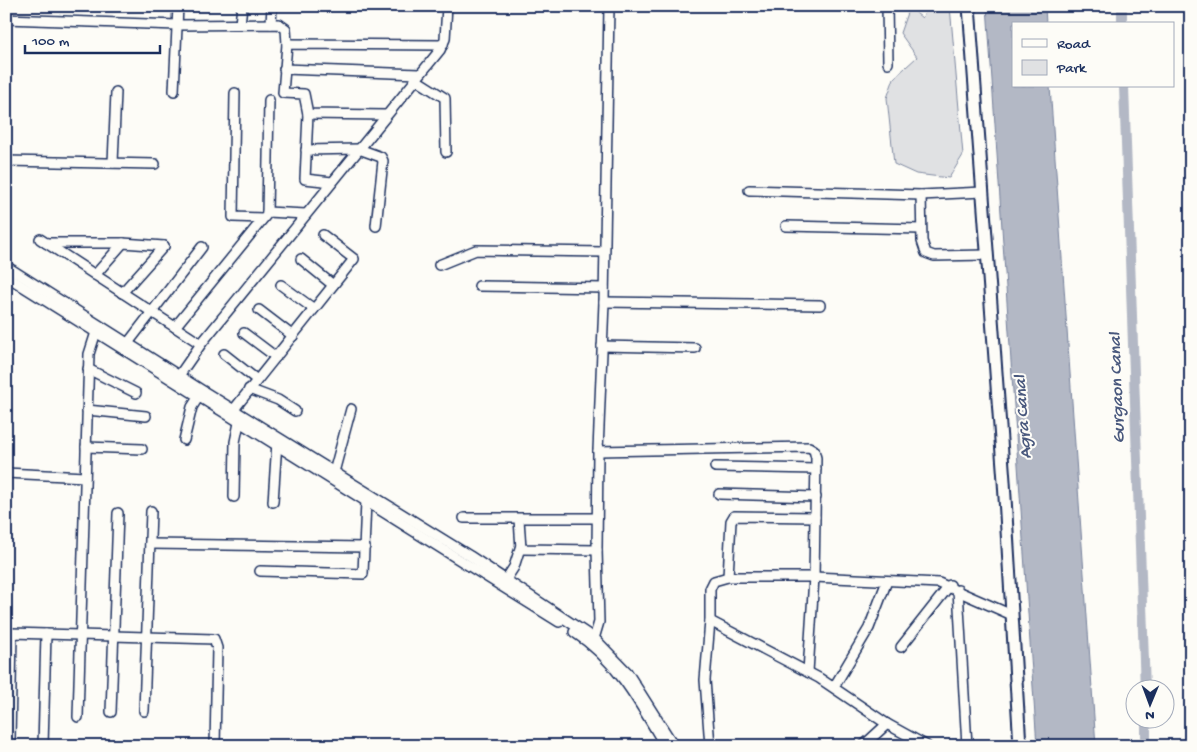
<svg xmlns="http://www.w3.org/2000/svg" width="1197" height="752" font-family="'Gochi Hand',sans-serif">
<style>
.green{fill:#e0e1e3;stroke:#7e88a0}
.water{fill:#b3b8c5;stroke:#76819c}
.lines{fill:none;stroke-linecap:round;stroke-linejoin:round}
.canal{stroke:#b3b8c5;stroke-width:10}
.minor-casing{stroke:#1b2f5e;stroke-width:12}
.tertiary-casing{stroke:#1b2f5e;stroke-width:15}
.minor{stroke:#fdfcf7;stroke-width:9}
.tertiary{stroke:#fdfcf7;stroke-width:11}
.labels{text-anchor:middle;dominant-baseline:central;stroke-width:4;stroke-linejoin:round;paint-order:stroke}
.water-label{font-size:18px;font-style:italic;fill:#49587d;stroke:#fdfcf7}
</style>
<rect width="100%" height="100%" fill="#fdfcf7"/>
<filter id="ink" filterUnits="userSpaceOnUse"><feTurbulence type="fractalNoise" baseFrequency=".02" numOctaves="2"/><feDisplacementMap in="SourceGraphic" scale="10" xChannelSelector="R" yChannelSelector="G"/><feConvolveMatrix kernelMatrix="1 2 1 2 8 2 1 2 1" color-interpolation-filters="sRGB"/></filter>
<g filter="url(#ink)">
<polygon class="green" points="929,6 950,6 963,155 949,178 916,174 894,164 887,98 894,78 917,57 900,33 909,7 922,18"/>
<polygon class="water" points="987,6 1045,6 1046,24 1013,24 1013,86 1050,86 1096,746 1037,746"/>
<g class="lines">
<g class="canal">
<polyline points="1122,6 1122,24"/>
<polyline points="1124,86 1145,690"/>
<polyline points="1146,720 1146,746"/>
</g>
<g class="minor-casing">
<g id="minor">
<polyline points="887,6 888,63"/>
<polyline points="6,19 177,25 279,24 286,29 287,44"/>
<polyline points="240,24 242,6"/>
<polyline points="271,24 272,6"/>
<polyline points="284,69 419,74"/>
<polyline points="415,79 445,98 446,152"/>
<polyline points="174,91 178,6"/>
<polyline points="235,93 233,217 263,218"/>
<polyline points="308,114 305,179 332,182"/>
<polyline points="386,115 308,114 304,94 283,93 287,44 443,45"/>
<polyline points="306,150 359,149 381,157 383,161 376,226"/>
<polyline points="6,161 155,164"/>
<polyline points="113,163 116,92"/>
<polyline points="749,190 921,195 983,192"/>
<polyline points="921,195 922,241 926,253 934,256 987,255"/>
<polyline points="267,212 306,214"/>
<polyline points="786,226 921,229"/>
<polyline points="40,239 201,344"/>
<polyline points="46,243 123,243 164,246"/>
<polyline points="301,259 333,285"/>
<polyline points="439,265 476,250 604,252"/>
<polyline points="6,266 200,389 470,556 595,639 627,672 674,746"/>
<polyline points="95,275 123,243"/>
<polyline points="6,276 559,622"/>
<polyline points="281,285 314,309"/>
<polyline points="479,286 604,288"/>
<polyline points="122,293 164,246"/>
<polyline points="604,302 820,305"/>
<polyline points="259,310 293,336"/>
<polyline points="175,327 267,214 269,100"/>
<polyline points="244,333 276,357"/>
<polyline points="128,343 202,247"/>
<polyline points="602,346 695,348"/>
<polyline points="224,354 257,380"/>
<polyline points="88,369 136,393"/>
<polyline points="176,380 201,344 440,50 445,39 447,6"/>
<polyline points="249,389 278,400 295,411"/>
<polyline points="87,410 146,416"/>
<polyline points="231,413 354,259 323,235"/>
<polyline points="184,440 192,407 201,393"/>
<polyline points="86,447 142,449"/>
<polyline points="598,451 809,447 814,450 816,458 814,577 808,672"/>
<polyline points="715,467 816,469"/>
<polyline points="334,472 351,409"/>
<polyline points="6,473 85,477"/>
<polyline points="719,494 816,497"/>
<polyline points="234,497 235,442 239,423"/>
<polyline points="273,502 277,442"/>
<polyline points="464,518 597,518"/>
<polyline points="519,519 521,549 597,550"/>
<polyline points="150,544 365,547"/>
<polyline points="260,571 363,574 366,501"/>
<polyline points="728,577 731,521 734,516 815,517"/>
<polyline points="503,584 514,567 520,548"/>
<polyline points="958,590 967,746"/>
<polyline points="710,621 819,678 887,724 927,746"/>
<path d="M574 632C617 660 640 703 665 746"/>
<polyline points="593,642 599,622 597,550 598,451 604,302 609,6"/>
<polyline points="901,647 950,585"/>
<polyline points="834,687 869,628 887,581"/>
<polyline points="144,711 151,511"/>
<polyline points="111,712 118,513"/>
<polyline points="78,717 89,354 97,329"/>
<polyline points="6,744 10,739 12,633 214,639 217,648 215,746"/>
<polyline points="43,746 46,634"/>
<polyline points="710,746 705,680 710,621 710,589 714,581 728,577 814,577 939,583 1012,615"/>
<polyline points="863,746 887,724"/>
</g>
</g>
<g class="tertiary-casing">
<polyline id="tertiary" points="969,6 1004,481 1020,746"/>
</g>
<use href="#minor" class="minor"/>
<use href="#tertiary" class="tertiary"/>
</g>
</g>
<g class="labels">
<g class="water-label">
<text transform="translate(1118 388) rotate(-92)">Gurgaon Canal</text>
<text transform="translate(1024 417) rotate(-94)">Agra Canal</text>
</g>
</g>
<rect width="1197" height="752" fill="none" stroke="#fdfcf7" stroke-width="25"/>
<rect x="12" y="12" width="1172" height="727" fill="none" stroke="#1b2f5e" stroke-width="2" filter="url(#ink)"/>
<rect x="1012" y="22" width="162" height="65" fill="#fdfcf7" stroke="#a3aaba"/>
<rect x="1022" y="39" width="25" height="8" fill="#fdfcf7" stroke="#a3aaba"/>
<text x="1057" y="48" font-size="15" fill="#1b2f5e">Road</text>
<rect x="1022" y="60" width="25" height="15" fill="#e0e1e3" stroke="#a3aaba"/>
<text x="1057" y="72" font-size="15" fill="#1b2f5e">Park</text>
<g transform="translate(1150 704) rotate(181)"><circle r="24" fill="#fdfcf7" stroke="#a3aaba"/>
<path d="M0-4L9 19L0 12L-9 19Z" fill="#1b2f5e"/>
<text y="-8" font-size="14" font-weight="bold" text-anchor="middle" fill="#1b2f5e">N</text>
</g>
<path d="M25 45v8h135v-8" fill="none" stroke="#1b2f5e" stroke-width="2.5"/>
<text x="32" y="45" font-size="15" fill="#1b2f5e" stroke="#fdfcf7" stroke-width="4" paint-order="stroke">100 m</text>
</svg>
